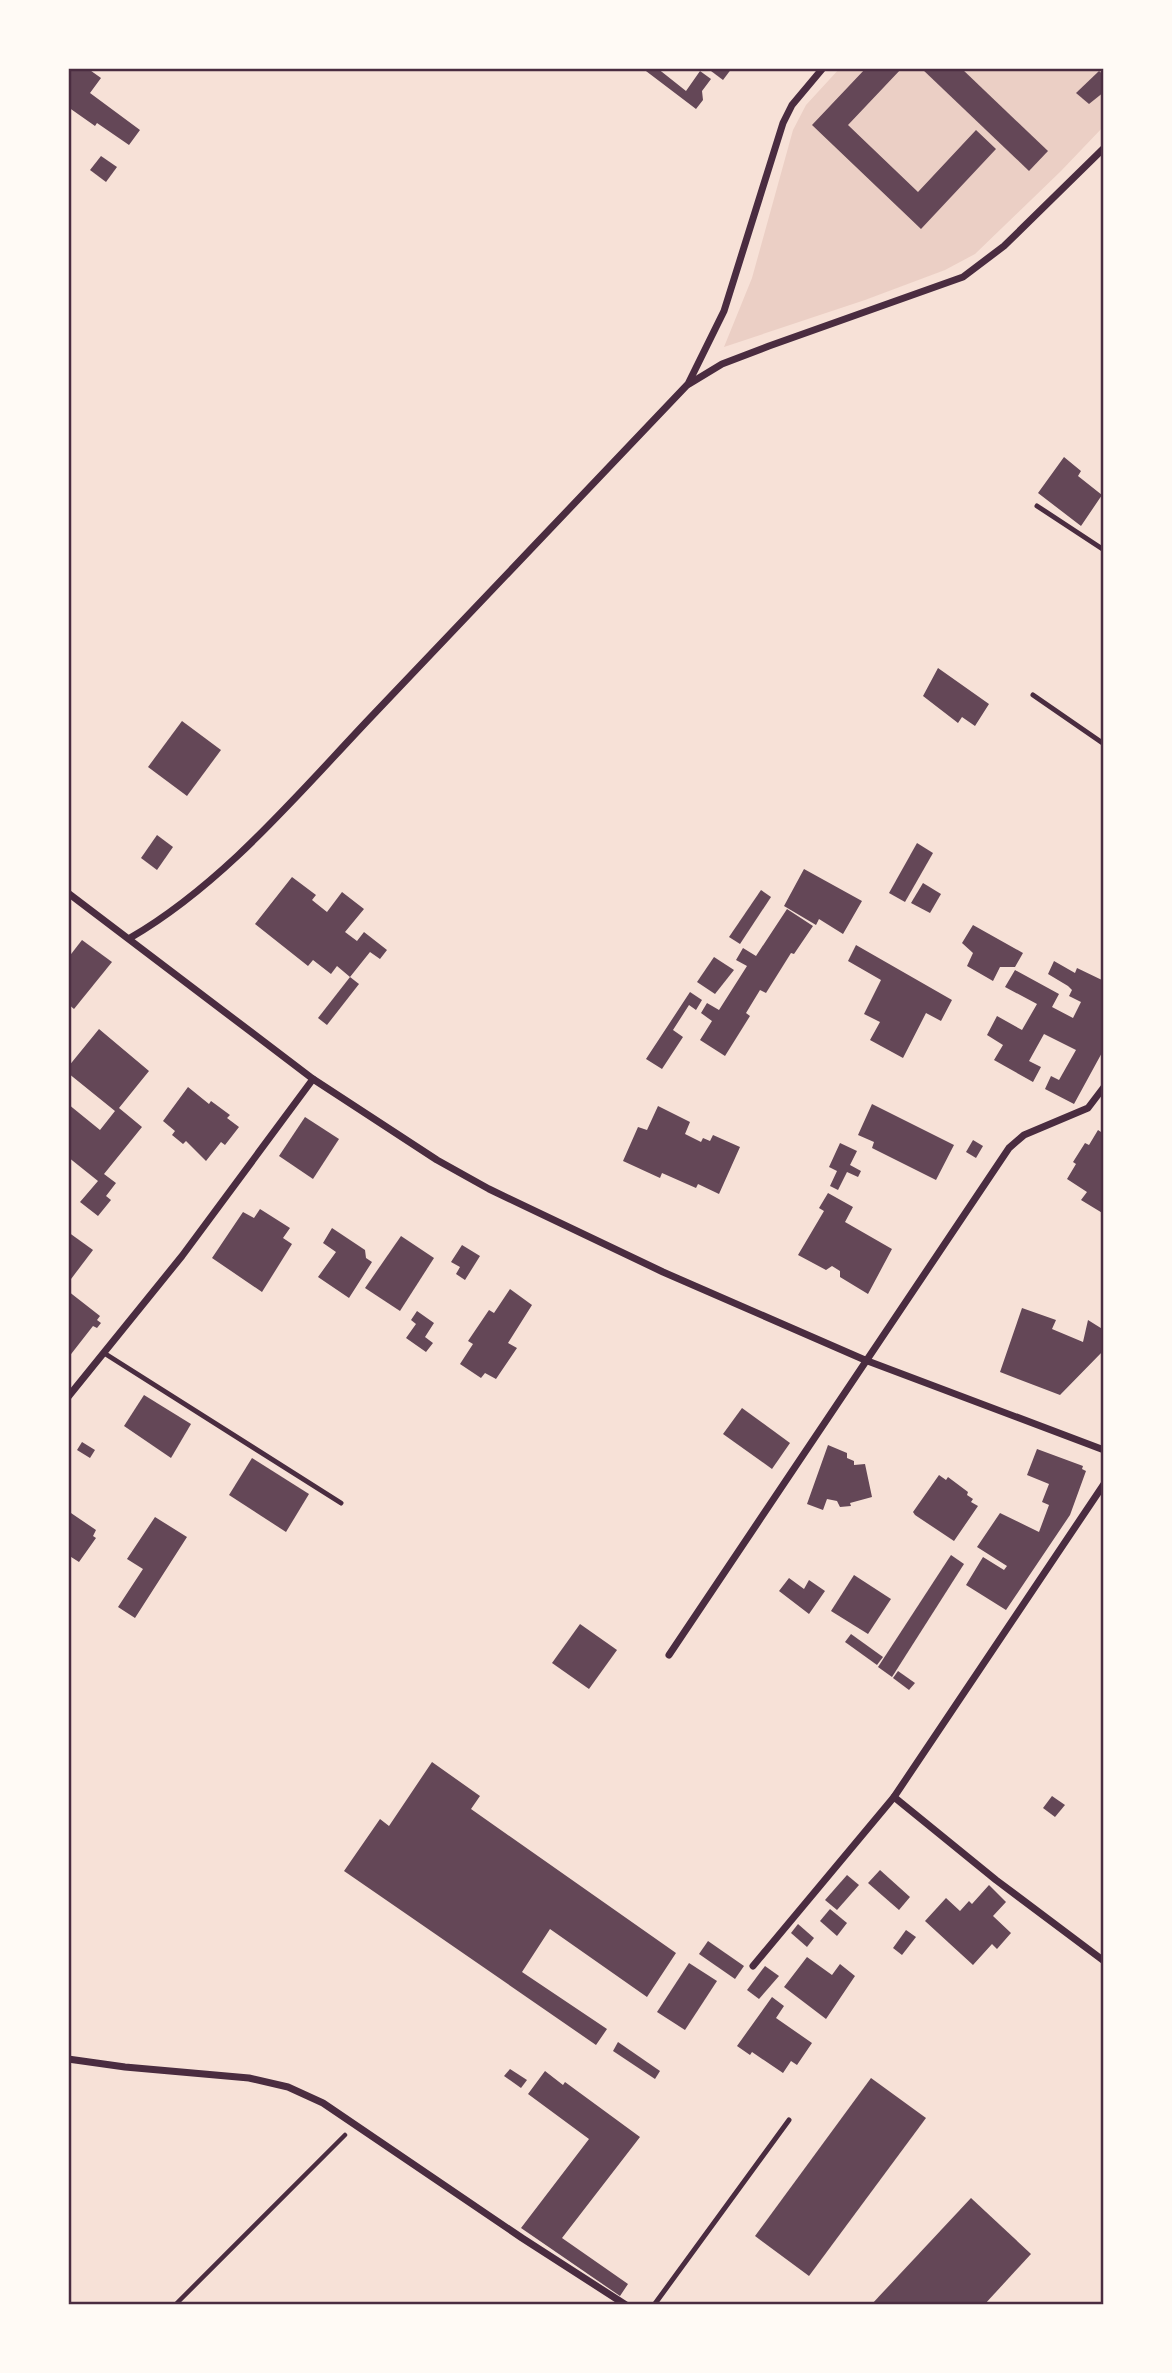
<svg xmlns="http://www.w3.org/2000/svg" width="1172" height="2373" font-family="'Roboto Serif',serif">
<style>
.green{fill:#ebcfc5}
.building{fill:#644757}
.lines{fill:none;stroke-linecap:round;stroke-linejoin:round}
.path{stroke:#4a2c40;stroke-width:4.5}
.service{stroke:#4a2c40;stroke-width:5}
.minor{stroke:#4a2c40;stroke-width:7}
.neatline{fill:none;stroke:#4a2c40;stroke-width:2.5}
</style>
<rect width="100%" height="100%" fill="#f7e1d7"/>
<polygon class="green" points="840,68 1104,68 1104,126 1061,171 975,254 945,270 865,300 724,347 752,278 793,130 806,105"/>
<g class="building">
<polygon points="68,68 87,68 101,78 90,93 140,130 129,145 97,123 95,126 68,107"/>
<polygon points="642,68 657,68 686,91 700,71 711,79 702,91 703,100 696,109"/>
<polygon points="707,68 732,68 723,80"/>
<polygon points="866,68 902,68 848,125 918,192 976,130 996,149 921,229 812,125"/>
<polygon points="921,68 961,68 1048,151 1029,171"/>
<polygon points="1099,71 1104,75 1104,92 1089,104 1076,93"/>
<polygon points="101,156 117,167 106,182 90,170"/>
<polygon points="1064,457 1081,471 1078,476 1102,495 1081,526 1038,493"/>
<polygon points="938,668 989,704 975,726 962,717 958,723 923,696"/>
<polygon points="182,721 221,750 187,796 148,767"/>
<polygon points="157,835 173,847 157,870 141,858"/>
<polygon points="917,843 933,853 905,902 889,893"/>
<polygon points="804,869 862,901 843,934 819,919 816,925 784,906"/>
<polygon points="292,877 316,895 312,900 327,912 342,892 364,909 345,932 357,941 364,932 387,950 380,959 370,952 350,977 337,966 331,974 313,960 308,966 255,924"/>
<polygon points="923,883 941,894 930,913 911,903"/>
<polygon points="761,890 771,897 740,944 729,937"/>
<polygon points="787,909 813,926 794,954 791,953 766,993 760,990 746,1013 750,1016 725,1056 700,1040 712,1021 701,1013 707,1003 719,1010 747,966 736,960 743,948 756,956"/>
<polygon points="973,925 1023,953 1015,967 1000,967 993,981 967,966 973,953 962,943"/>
<polygon points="82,940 112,962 74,1009 68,1004 68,958"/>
<polygon points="856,945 952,1000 941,1021 926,1013 903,1058 870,1040 880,1022 864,1014 881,980 848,961"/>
<polygon points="714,957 734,970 715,994 697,982"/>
<polygon points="1054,961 1075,973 1077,968 1104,981 1104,1049 1074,1104 1045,1089 1051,1076 1059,1080 1076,1050 1044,1034 1029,1061 1041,1067 1033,1082 994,1060 1003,1045 987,1035 997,1016 1022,1030 1037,1004 1005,987 1015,970 1059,994 1052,1007 1073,1018 1081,1002 1069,996 1072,990 1068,986 1048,974"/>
<polygon points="350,977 359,984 327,1025 318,1018"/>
<polygon points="690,992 702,1000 696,1010 689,1005 673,1030 683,1037 662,1069 646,1059"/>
<polygon points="99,1029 149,1071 119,1108 142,1127 104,1174 116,1183 106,1196 111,1200 98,1216 80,1202 98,1181 68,1157 68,1104 100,1130 115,1111 68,1073 68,1067"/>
<polygon points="188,1087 209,1104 211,1101 230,1115 227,1118 239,1127 225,1145 221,1142 206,1161 186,1141 183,1144 172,1135 175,1131 163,1121"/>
<polygon points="872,1104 954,1145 936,1180 872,1148 874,1142 858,1135"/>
<polygon points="658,1106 690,1122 685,1134 701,1142 703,1138 710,1141 713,1135 740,1147 719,1194 698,1184 696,1188 662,1173 660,1178 623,1161 638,1127 647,1130"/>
<polygon points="305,1117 339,1139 313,1179 279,1156"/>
<polygon points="1098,1130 1104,1134 1104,1214 1081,1200 1087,1192 1067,1179 1076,1164 1073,1162 1085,1143 1089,1145"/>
<polygon points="973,1140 983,1146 976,1158 966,1152"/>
<polygon points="840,1143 857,1151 850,1165 861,1171 858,1177 847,1172 838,1190 830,1186 837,1171 829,1167"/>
<polygon points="828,1193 853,1207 845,1222 892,1249 868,1294 840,1277 840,1271 832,1266 826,1270 798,1255 824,1211 819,1208"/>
<polygon points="260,1209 290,1228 283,1238 292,1244 262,1292 212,1258 243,1212 254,1218"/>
<polygon points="332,1228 365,1250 366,1258 372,1262 349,1298 318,1277 336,1252 323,1243"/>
<polygon points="68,1232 93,1250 68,1283"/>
<polygon points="401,1236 434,1258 400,1311 365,1288"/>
<polygon points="462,1245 480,1256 465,1280 456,1274 460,1267 451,1262"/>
<polygon points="510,1289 532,1305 508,1343 517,1348 496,1379 485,1373 481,1378 460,1364 473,1344 468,1341 489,1310 494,1313"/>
<polygon points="68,1291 100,1316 97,1320 101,1323 97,1328 93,1326 68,1358"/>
<polygon points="1022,1308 1056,1320 1052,1329 1083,1342 1088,1320 1104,1330 1104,1350 1060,1395 1000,1372"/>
<polygon points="417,1311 434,1323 425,1337 433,1343 426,1352 406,1338 416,1324 411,1320"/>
<polygon points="144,1395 191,1424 171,1458 124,1426"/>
<polygon points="742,1408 790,1443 772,1469 723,1434"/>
<polygon points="82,1442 95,1450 90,1458 77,1450"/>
<polygon points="828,1445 847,1453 847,1458 854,1461 854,1465 865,1464 872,1497 850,1503 851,1506 840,1507 837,1501 827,1499 823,1510 807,1504"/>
<polygon points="1037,1449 1083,1466 1082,1469 1086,1471 1070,1515 1006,1610 966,1585 983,1557 1004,1570 1007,1566 977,1547 1000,1513 1039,1532 1049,1505 1042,1502 1049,1484 1027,1475"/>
<polygon points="252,1458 309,1494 286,1532 229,1495"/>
<polygon points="939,1475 946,1480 948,1477 968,1492 967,1495 973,1499 971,1502 978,1506 954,1541 915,1515 913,1512"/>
<polygon points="68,1511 96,1530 93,1536 96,1538 79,1562 68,1555"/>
<polygon points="155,1517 187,1537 135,1618 118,1607 143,1569 127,1559"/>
<polygon points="951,1555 964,1564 892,1677 878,1667"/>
<polygon points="854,1575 891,1599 868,1634 831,1611"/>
<polygon points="789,1578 804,1589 809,1580 825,1591 809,1614 779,1591"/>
<polygon points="580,1624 617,1650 589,1689 552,1663"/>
<polygon points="851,1634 883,1657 877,1665 845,1642"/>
<polygon points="898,1671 915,1683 909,1690 893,1678"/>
<polygon points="432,1762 480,1796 471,1809 676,1953 647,1997 550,1929 522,1972 607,2029 596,2045 344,1871 380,1819 389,1826"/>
<polygon points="1052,1796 1065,1805 1055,1817 1043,1808"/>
<polygon points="880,1870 910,1897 899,1910 868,1883"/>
<polygon points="847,1875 859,1885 837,1910 825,1900"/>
<polygon points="989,1885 1006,1902 993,1916 1011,1933 997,1949 992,1944 973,1965 925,1921 946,1898 960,1911 969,1901 972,1904"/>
<polygon points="830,1909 847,1923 837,1936 820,1921"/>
<polygon points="798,1924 814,1938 807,1947 791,1933"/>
<polygon points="906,1930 916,1937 902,1955 893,1948"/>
<polygon points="708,1941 744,1966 735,1979 699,1954"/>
<polygon points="807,1957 832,1975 840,1964 855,1976 826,2019 784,1987"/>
<polygon points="689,1963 717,1981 685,2030 657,2012"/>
<polygon points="765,1966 779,1976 759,1999 747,1990"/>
<polygon points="772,1997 784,2006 776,2018 812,2043 797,2065 791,2061 783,2073 752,2052 750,2055 737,2046"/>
<polygon points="618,2042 660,2071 655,2079 613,2051"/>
<polygon points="510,2069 527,2080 521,2088 504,2076"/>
<polygon points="545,2071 563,2085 565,2082 640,2137 562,2238 628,2284 620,2296 521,2228 589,2139 528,2094"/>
<polygon points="871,2078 926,2118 809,2276 755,2236"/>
<polygon points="971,2198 1031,2254 984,2305 871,2305"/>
</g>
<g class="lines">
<polyline class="path" points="175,2305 345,2135"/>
<g class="service">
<polyline points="1037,506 1104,550"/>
<polyline points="1033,695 1104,744"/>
<polyline points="104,1353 341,1503"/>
<polyline points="654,2305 789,2120"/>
</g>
<g class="minor">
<polyline points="689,384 722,364 769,346 963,277 1004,246 1104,148"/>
<polyline points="68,893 313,1079 437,1160 489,1189 663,1272 865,1360 1104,1450"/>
<path d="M130 938C223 884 297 795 371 717 477 606 582 495 688 384L724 311 783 123 792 105 823 68"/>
<polyline points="68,1397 182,1256 313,1079"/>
<polyline points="669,1655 1009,1148 1024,1135 1088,1108 1104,1087"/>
<polyline points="894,1797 996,1880 1104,1961"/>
<polyline points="753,1966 894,1797 1104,1484"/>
<polyline points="68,2059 125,2067 249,2078 288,2087 323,2103 522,2238 626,2305"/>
</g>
</g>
<rect width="1172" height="2373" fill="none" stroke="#fffaf5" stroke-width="140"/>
<rect x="70" y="70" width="1032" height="2233" class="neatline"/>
</svg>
